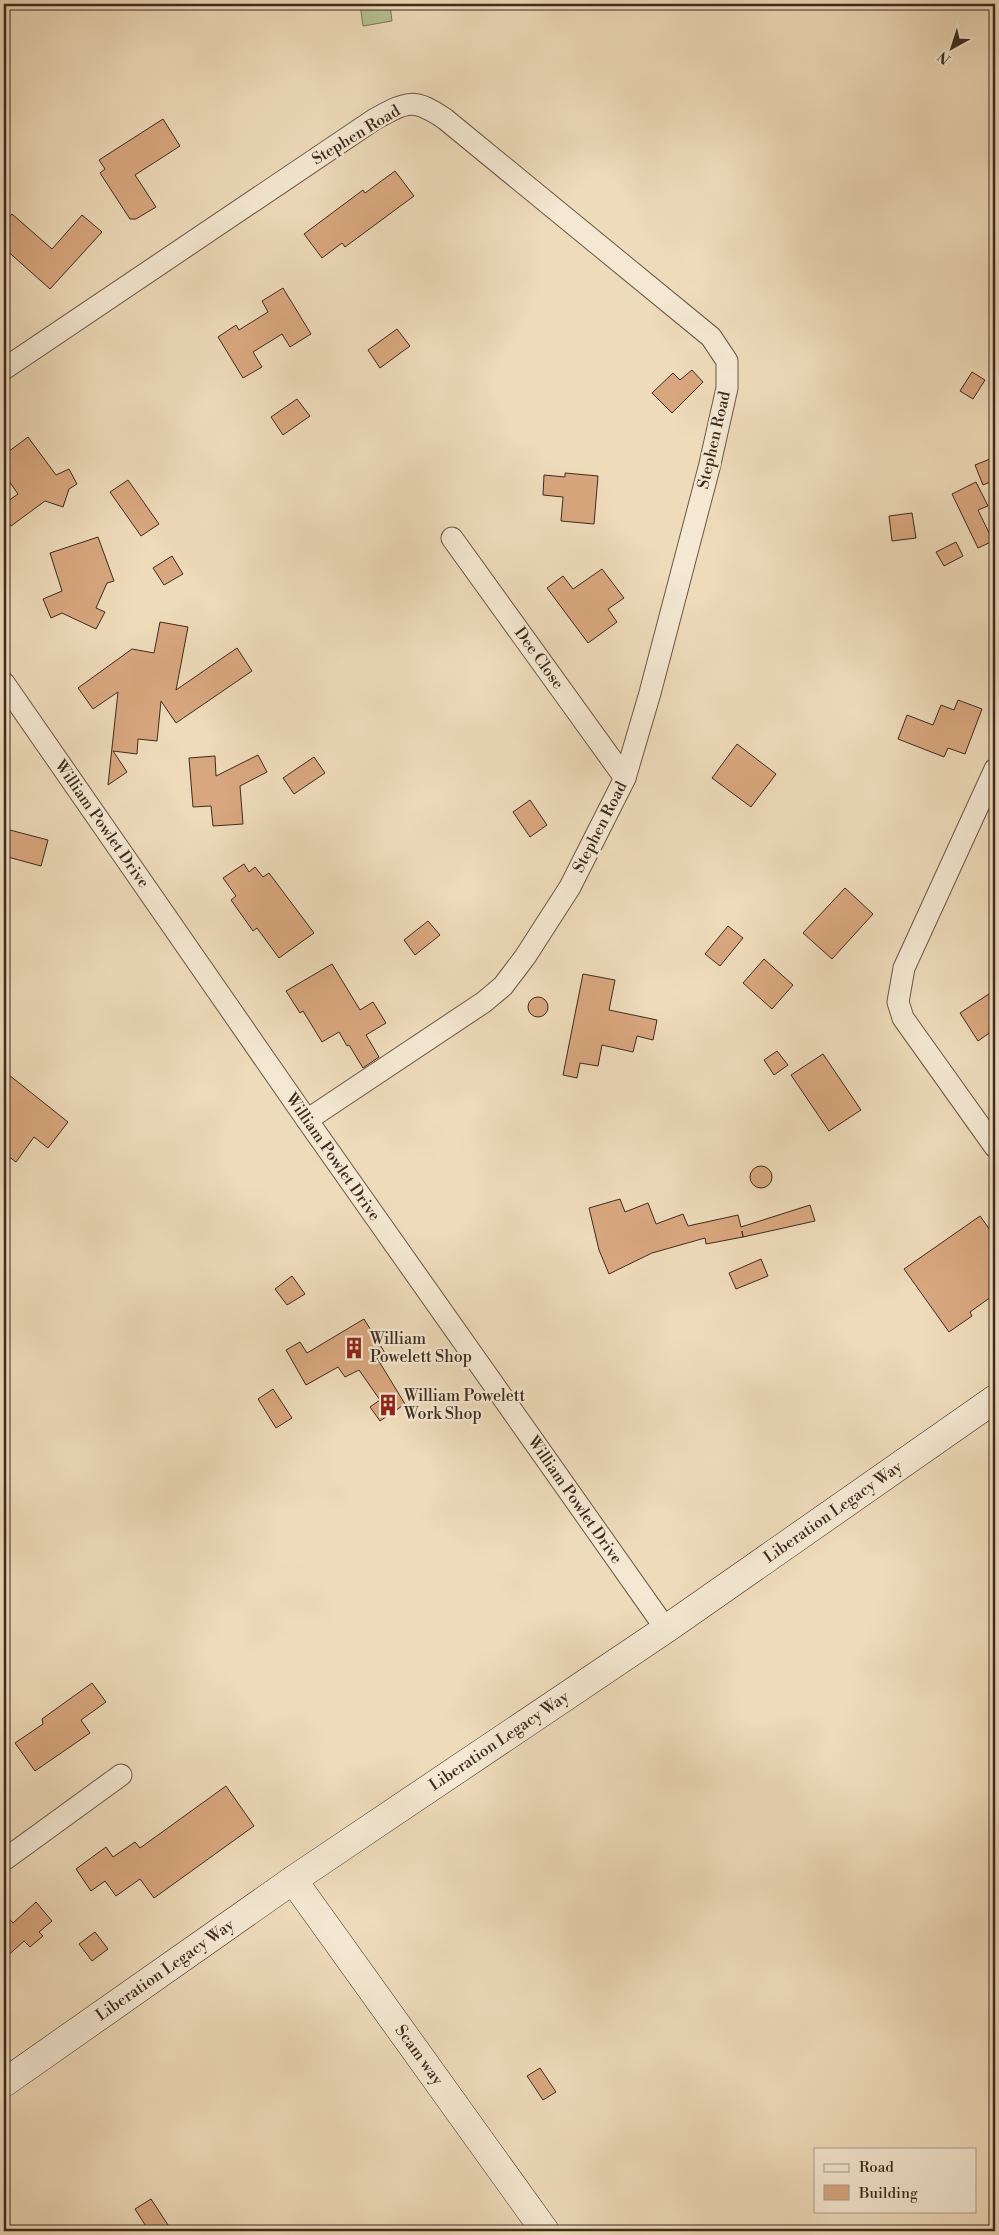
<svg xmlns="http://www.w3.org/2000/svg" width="999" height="2235" font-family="'Libre Bodoni',serif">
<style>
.green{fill:#b6c191;stroke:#7a7658}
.building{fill:#d9a77f;stroke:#3e2b1f}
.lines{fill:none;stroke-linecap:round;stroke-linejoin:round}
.street-casing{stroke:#6a5746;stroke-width:23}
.secondary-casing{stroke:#3e2b1f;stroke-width:29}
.street{stroke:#f4e8d2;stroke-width:21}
.secondary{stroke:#f4e8d2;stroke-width:28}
.labels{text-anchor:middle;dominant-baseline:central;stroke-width:4.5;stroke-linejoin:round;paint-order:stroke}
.street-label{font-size:16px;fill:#3e2b1f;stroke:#f4e8d2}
.poi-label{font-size:16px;fill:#3e2b1f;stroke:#f4e8d2;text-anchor:start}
</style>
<rect width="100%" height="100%" fill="#eedbba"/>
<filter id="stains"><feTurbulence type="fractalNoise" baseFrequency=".004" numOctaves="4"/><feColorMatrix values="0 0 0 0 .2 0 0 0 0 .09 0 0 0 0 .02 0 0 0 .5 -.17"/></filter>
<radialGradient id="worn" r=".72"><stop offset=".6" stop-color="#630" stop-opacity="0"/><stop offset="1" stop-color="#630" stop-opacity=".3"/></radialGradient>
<polygon class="green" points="360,4 390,4 392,21 363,26"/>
<g class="building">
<polygon points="163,119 180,146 135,175 156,207 136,219 130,219 100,173 105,169 99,160"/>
<polygon points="395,171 414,196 345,247 342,243 322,258 304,234 363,190 365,193"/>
<polygon points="12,214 52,249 82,215 102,232 50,289 4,248 4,223"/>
<polygon points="283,288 311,334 290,347 282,334 253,352 262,367 243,378 218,337 236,325 239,330 268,312 262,301"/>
<polygon points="397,329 410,346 380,368 368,350"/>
<polygon points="692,370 703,382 672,413 652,393 673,373 680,380"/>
<polygon points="972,372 985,380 973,399 960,391"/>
<polygon points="297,399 310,416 283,435 271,417"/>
<polygon points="28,437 56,475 69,469 77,484 69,489 63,507 45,501 11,526 4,517 4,504 18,494 4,474 4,455"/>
<polygon points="995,457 995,480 983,485 975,465"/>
<polygon points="565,473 598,476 594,524 561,521 563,497 543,495 544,475 565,477"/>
<polygon points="128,480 159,524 141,536 110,492"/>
<polygon points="976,482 988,506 978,510 993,541 978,548 952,494"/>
<polygon points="912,513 916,538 892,541 889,516"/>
<polygon points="98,537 114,581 107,583 96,608 105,612 96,629 62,613 51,618 43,599 62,591 50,553"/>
<polygon points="956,542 963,556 944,566 936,552"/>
<polygon points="172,556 183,574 164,585 153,568"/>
<polygon points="602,569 624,598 608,609 617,622 588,643 547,588 563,576 573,589"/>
<polygon points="160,622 188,627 176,690 237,648 252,671 176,723 161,701 157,741 138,739 137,754 113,751 127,772 108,785 118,692 93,709 78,688 132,649 154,653"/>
<polygon points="958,700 982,709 965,754 948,748 944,757 898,739 907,715 933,725 941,705 954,710"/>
<polygon points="737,744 776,774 751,807 712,778"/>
<polygon points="258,755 267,772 240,786 243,824 213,826 211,806 193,807 189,758 215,756 216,776"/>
<polygon points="314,757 325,773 294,794 283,778"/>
<polygon points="530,800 547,825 530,837 513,812"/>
<polygon points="6,829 48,840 41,866 4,856"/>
<polygon points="244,864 249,872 255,867 263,877 269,873 314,933 279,958 257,928 253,931 231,900 236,896 223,878"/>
<polygon points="845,888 873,914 832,959 803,933"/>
<polygon points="428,921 440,935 415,955 404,940"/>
<polygon points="728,926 743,938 720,966 705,954"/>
<polygon points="764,959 793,985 772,1009 743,983"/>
<polygon points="332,964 360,1010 373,1002 386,1023 366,1035 379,1057 363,1068 349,1045 347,1046 339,1032 322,1042 303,1011 300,1013 286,991"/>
<polygon points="583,974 615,980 609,1010 657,1020 653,1040 637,1036 633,1052 602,1045 598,1066 580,1063 577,1078 563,1075"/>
<polygon points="995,990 995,1029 978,1041 960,1013"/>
<circle cx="538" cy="1007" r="10"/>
<polygon points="777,1051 788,1065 774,1075 764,1060"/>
<polygon points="823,1054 861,1110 829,1131 791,1075"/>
<polygon points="4,1071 68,1122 48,1148 34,1137 16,1162 4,1153"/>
<circle cx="761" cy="1177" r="11"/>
<polygon points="620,1199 625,1212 648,1203 656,1224 683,1214 688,1226 738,1215 741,1227 810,1205 815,1221 743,1237 742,1231 743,1237 706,1244 705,1238 652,1253 609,1274 599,1250 589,1208"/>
<polygon points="980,1216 995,1237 995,1294 970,1312 972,1316 949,1332 904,1269"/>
<polygon points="761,1259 768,1276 736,1289 729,1273"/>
<polygon points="292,1276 305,1294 287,1305 275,1289"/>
<polygon points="364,1319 385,1353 377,1358 405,1404 380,1421 370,1407 380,1400 359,1370 345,1377 338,1367 306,1385 286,1350 300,1342 307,1353"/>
<polygon points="273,1389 292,1418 276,1428 258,1399"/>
<polygon points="92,1683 106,1702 81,1720 90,1733 35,1771 15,1743 43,1724 42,1719"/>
<polygon points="226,1786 254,1826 154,1898 140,1879 116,1896 105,1881 91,1891 76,1869 106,1847 113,1857 135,1842 140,1848"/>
<polygon points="36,1902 52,1921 39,1932 43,1936 30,1947 24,1941 4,1959 4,1913 13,1923"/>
<polygon points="95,1932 108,1949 92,1961 79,1944"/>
<polygon points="540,2068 556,2092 543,2100 527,2076"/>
<polygon points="151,2199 172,2231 149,2231 135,2209"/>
</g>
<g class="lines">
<g class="street-casing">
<g id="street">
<path d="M4 369 375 119C408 101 414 98 445 119L711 337 727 361V388L709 468 650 693 625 778 570 887 525 957 503 986 484 1002 307 1120"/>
<polyline points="452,538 625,778"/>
<polyline points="4,683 307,1120 666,1629"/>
<polyline points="995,769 904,968 898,1002 903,1018 995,1147"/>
<polyline points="4,1860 121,1775"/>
</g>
</g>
<g class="secondary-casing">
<g id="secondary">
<polyline points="293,1880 545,2231"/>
<polyline points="4,2083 293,1880 666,1629 995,1399"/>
</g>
</g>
<use href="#street" class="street"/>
<use href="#secondary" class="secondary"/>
</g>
<defs>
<g id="building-bare" transform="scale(1.725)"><path d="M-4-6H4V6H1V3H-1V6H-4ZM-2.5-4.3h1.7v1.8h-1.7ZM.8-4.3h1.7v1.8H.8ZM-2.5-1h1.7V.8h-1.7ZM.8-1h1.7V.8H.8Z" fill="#8f2418" stroke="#f4e8d2" stroke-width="2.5" paint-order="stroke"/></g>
</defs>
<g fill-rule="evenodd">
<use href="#building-bare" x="354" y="1348"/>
<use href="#building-bare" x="388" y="1405"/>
</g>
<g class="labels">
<g class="street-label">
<text transform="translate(356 135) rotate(-31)">Stephen Road</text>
<text transform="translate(714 440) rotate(-77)">Stephen Road</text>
<text transform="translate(539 658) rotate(54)">Dee Close</text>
<text transform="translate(102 824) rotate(55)">William Powlet Drive</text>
<text transform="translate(600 827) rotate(-63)">Stephen Road</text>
<text transform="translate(333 1157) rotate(55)">William Powlet Drive</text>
<text transform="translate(575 1500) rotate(55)">William Powlet Drive</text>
<text transform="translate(833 1512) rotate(-35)">Liberation Legacy Way</text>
<text transform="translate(499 1741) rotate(-34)">Liberation Legacy Way</text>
<text transform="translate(165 1970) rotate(-35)">Liberation Legacy Way</text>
<text transform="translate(419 2055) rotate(54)">Scam way</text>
</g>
<g class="poi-label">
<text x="370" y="1339">William<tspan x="370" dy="18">Powelett Shop</tspan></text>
<text x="404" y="1396">William Powelett<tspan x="404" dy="18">Work Shop</tspan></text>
</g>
</g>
<rect width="999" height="2235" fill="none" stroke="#eedbba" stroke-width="20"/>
<rect x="5" y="5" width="989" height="2225" fill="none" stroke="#3e2b1f" stroke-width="2.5"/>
<rect x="10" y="10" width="979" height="2215" fill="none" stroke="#3e2b1f"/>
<rect x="814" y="2148" width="162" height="65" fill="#f4e8d2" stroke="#ab9c8a"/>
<rect x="824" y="2164" width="25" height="8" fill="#f4e8d2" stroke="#ab9c8a"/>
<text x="859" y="2172" font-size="15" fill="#3e2b1f">Road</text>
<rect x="824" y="2185" width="25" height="15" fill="#d9a77f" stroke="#ab9c8a"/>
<text x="859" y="2198" font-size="15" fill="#3e2b1f">Building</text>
<g transform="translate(952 48) rotate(219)" stroke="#f4e8d2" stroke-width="4" paint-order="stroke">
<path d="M0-4L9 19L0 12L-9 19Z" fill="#3e2b1f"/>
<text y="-8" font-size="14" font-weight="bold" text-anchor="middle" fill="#3e2b1f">N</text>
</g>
<rect width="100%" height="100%" filter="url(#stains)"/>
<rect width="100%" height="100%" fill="url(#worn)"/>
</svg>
